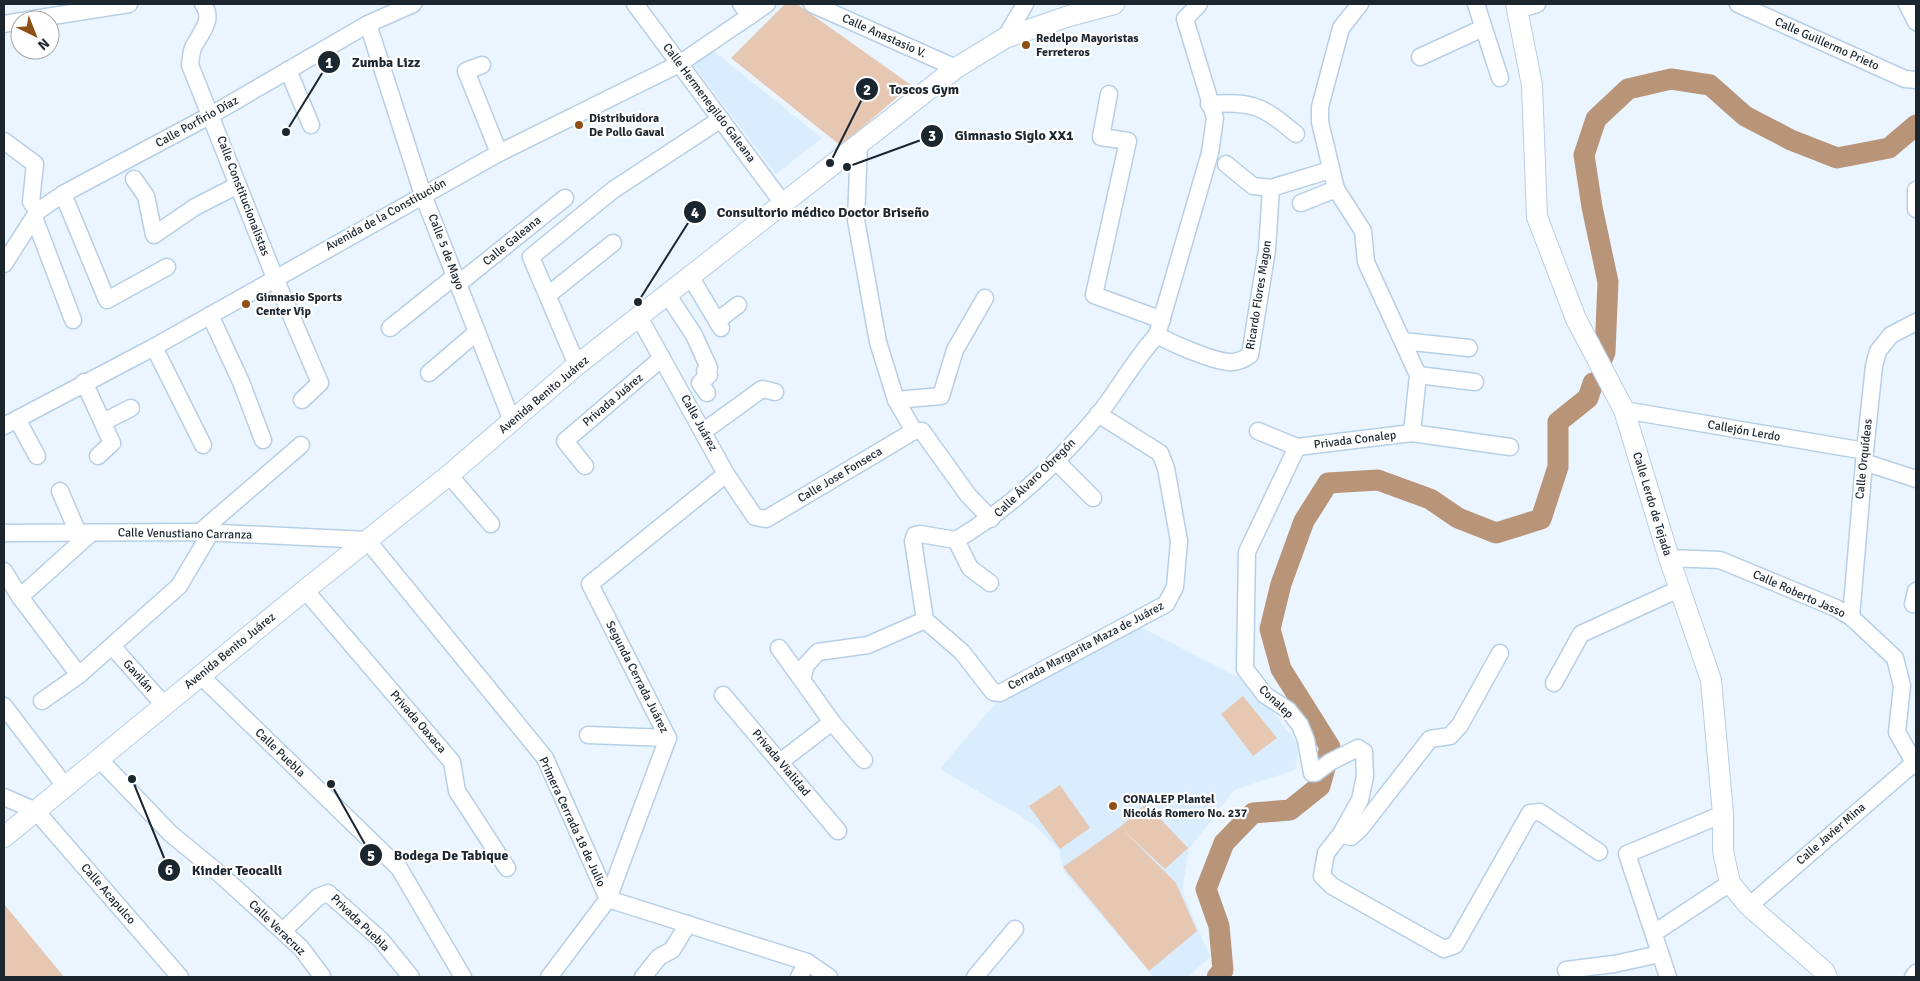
<svg xmlns="http://www.w3.org/2000/svg" width="1920" height="981" font-family="Signika,sans-serif">
<style>
.built{fill:#d9edff}
.grass{fill:#e6c8b2}
.lines{fill:none;stroke-linecap:round;stroke-linejoin:round}
.river{stroke:#b89478;stroke-width:21}
.minor-casing{stroke:#b6cfe7;stroke-width:19}
.major-casing{stroke:#b6cfe7;stroke-width:22}
.minor{stroke:#fff;stroke-width:16}
.major{stroke:#fff;stroke-width:20}
.poi-dot{fill:#8e5015;stroke:#fff;stroke-width:2}
.labels{text-anchor:middle;dominant-baseline:central;stroke-width:4.5;stroke-linejoin:round;paint-order:stroke}
.street-label{font-size:12px;fill:#1c262f;stroke:#fff}
.poi-label{font-size:12px;font-weight:bold;fill:#1c262f;stroke:#fff;text-anchor:start}
.leader{fill:none;stroke:#1c262f;stroke-width:2}
.callout-dot{fill:#1c262f;stroke:#fff;stroke-width:2}
.mark-label{font-size:15px;text-anchor:middle;font-weight:bold;fill:#fff}
.callout-label{font-size:14px;text-anchor:middle;font-weight:bold;fill:#1c262f;stroke:#fff;stroke-width:4.5;stroke-linejoin:round;paint-order:stroke}
</style>
<rect width="100%" height="100%" fill="#ebf5ff"/>
<g class="built">
<polygon points="711,49 822,138 776,174 694,66 699,58"/>
<polygon points="1136,625 1253,685 1299,746 1295,770 1234,790 1189,849 1182,890 1210,957 1187,977 1154,977 1064,872 1059,850 1032,823 940,769 1005,692"/>
</g>
<g class="grass">
<polygon points="785,4 797,4 911,85 841,146 731,58"/>
<polygon points="1243,696 1277,738 1253,756 1221,714"/>
<polygon points="1060,785 1090,828 1060,849 1029,806"/>
<polygon points="1146,804 1188,848 1165,869 1122,829 1176,883 1197,931 1149,971 1063,867 1120,827"/>
<polygon points="4,904 64,977 4,977"/>
</g>
<g class="lines">
<g class="river">
<polyline points="1601,362 1605,352 1608,282 1592,207 1584,155 1596,119 1628,89 1671,79 1710,85 1745,116 1791,140 1837,158 1889,148 1916,125"/>
<polyline points="1326,762 1330,747 1281,669 1270,629 1281,584 1304,521 1328,483 1378,480 1430,499 1458,518 1496,533 1541,519 1558,467 1558,422 1588,398 1593,383"/>
<polyline points="1217,977 1223,970 1219,926 1206,889 1224,843 1253,813 1290,810 1320,786 1325,768"/>
</g>
<g class="minor-casing">
<g id="minor">
<path d="M203 4C215 20 200 33 193 48 191 53 191 59 190 65L275 278 320 383 302 400"/>
<polyline points="635,4 782,202"/>
<polyline points="741,4 750,16"/>
<polyline points="812,4 956,68"/>
<polyline points="1360,4 1341,28 1320,107 1320,122 1336,189 1363,231 1366,262 1418,375 1412,433"/>
<polyline points="1476,4 1500,78"/>
<polyline points="1738,4 1905,79 1916,80"/>
<polyline points="1907,4 1916,22"/>
<polyline points="1518,10 1537,4"/>
<polyline points="27,20 129,4"/>
<polyline points="4,24 20,21"/>
<polyline points="368,24 423,195 512,421"/>
<polyline points="1005,38 1025,4"/>
<polyline points="1420,57 1483,28"/>
<polyline points="482,65 466,71 499,153"/>
<polyline points="288,70 311,125"/>
<polyline points="1109,94 1101,137 1128,141 1094,295 1162,320"/>
<path d="M1209 104C1254 101 1262 106 1296 134"/>
<polyline points="4,141 35,164 31,202 38,211"/>
<polyline points="859,142 856,220 878,342 896,400 914,431 922,431 968,495 991,519"/>
<polyline points="1226,164 1253,186 1271,188 1330,170"/>
<polyline points="134,179 146,196 154,235 195,207 238,185"/>
<polyline points="1916,190 1916,209"/>
<polyline points="63,194 107,300 167,267"/>
<polyline points="1301,203 1336,189"/>
<polyline points="34,217 73,320"/>
<polyline points="4,264 38,211 63,194 211,115 368,24 413,4"/>
<polyline points="690,276 721,328"/>
<polyline points="458,284 565,198"/>
<polyline points="667,294 694,335 709,368 705,371 709,375 700,383 707,393"/>
<polyline points="548,295 613,243"/>
<polyline points="210,315 241,382 263,440"/>
<polyline points="639,317 726,474 755,517 766,519 914,431"/>
<polyline points="717,321 738,305"/>
<polyline points="390,328 455,276"/>
<path d="M1157 335C1173 344 1210 360 1228 362 1237 363 1243 360 1250 355L1267 250 1271 188"/>
<polyline points="1403,341 1469,348"/>
<polyline points="154,347 203,445"/>
<polyline points="577,365 531,257 613,190 721,119"/>
<polyline points="429,373 477,332"/>
<polyline points="1418,375 1475,382"/>
<polyline points="84,382 112,443 98,456"/>
<polyline points="896,400 941,396 955,350 985,298"/>
<polyline points="1624,410 1865,451"/>
<path d="M1098 414 1160 453 1166 468 1179 541 1175 587 1166 604 1000 693 993 692 962 652 925 620 913 541 915 535 920 534 956 540C1010 508 1058 463 1098 415 1119 389 1134 360 1157 335L1210 153 1215 118 1185 19 1199 4"/>
<polyline points="17,419 37,456"/>
<polyline points="103,422 131,408"/>
<polyline points="4,426 154,347 499,153 679,64 767,4"/>
<polyline points="704,431 762,389 775,392"/>
<polyline points="1258,431 1297,447 1412,433 1510,447"/>
<polyline points="1297,447 1247,552 1245,669 1265,695 1288,710 1300,725 1306,740 1312,773 1315,773 1330,762 1358,748 1364,752 1365,776 1360,800 1341,834 1326,853 1322,876 1332,886 1444,949 1455,945 1530,813 1540,812 1599,852"/>
<polyline points="1056,461 1093,498"/>
<polyline points="1864,462 1916,479"/>
<polyline points="585,466 565,441 662,358"/>
<polyline points="449,475 491,524"/>
<polyline points="60,491 78,533"/>
<polyline points="200,532 301,445"/>
<polyline points="4,533 200,532 367,540 545,758 608,899 807,962 829,977"/>
<polyline points="956,540 970,568 990,583"/>
<polyline points="1669,558 1720,560 1836,608 1851,617 1895,658 1902,686 1897,732 1916,766"/>
<polyline points="4,571 20,597 79,675"/>
<polyline points="305,590 452,762 457,791 507,868"/>
<polyline points="20,597 91,533"/>
<polyline points="1913,604 1916,591"/>
<polyline points="1851,617 1865,451 1874,366 1878,351 1891,335 1916,322"/>
<polyline points="112,646 164,705"/>
<polyline points="779,648 832,722 864,760"/>
<polyline points="201,676 399,868 463,977"/>
<polyline points="802,679 806,665 818,652 868,645 925,620"/>
<polyline points="1554,683 1581,634 1679,589"/>
<polyline points="723,695 838,831"/>
<polyline points="42,701 79,675 179,586 211,532"/>
<polyline points="4,706 65,786"/>
<polyline points="588,735 668,738"/>
<polyline points="99,759 171,834 221,875 301,948 322,976"/>
<polyline points="780,762 832,722"/>
<polyline points="4,797 36,811 180,977"/>
<polyline points="1341,834 1351,837 1360,829 1430,739 1450,736 1460,725 1500,653"/>
<polyline points="1749,906 1914,763 1916,757"/>
<polyline points="283,931 318,897 328,893 381,940 411,977"/>
<polyline points="1654,933 1730,883"/>
<polyline points="1566,970 1614,964 1660,954"/>
<polyline points="549,977 608,899 668,738 590,584 726,474"/>
<polyline points="643,977 659,957 672,950 688,924"/>
<polyline points="799,977 807,962"/>
<polyline points="975,977 1015,929"/>
<polyline points="1668,977 1627,854 1723,814"/>
<polyline points="1913,977 1916,973"/>
</g>
</g>
<g class="major-casing">
<g id="major">
<polyline points="1516,4 1532,85 1537,217 1576,319 1624,410 1669,558 1711,680 1723,814 1723,851 1730,883 1749,906 1824,971 1827,977"/>
<polyline points="4,837 305,590 449,475 577,365 956,68 1005,38 1069,16 1114,4"/>
</g>
</g>
<use href="#minor" class="minor"/>
<use href="#major" class="major"/>
</g>
<g class="poi-dot">
<circle cx="1026" cy="45" r="5"/>
<circle cx="579" cy="125" r="5"/>
<circle cx="246" cy="304" r="5"/>
<circle cx="1113" cy="806" r="5"/>
</g>
<g class="labels">
<g class="street-label">
<text transform="translate(884 36) rotate(24)">Calle Anastasio V.</text>
<text transform="translate(1827 44) rotate(24)">Calle Guillermo Prieto</text>
<text transform="translate(709 103) rotate(53)">Calle Hermenegildo Galeana</text>
<text transform="translate(197 122) rotate(-29)">Calle Porfirio Díaz</text>
<text transform="translate(243 196) rotate(69)">Calle Constitucionalistas</text>
<text transform="translate(386 215) rotate(-29)">Avenida de la Constitución</text>
<text transform="translate(512 241) rotate(-39)">Calle Galeana</text>
<text transform="translate(446 252) rotate(69)">Calle 5 de Mayo</text>
<text transform="translate(1259 295) rotate(-81)">Ricardo Flores Magon</text>
<text transform="translate(544 395) rotate(-40)">Avenida Benito Juárez</text>
<text transform="translate(613 400) rotate(-40)">Privada Juárez</text>
<text transform="translate(699 423) rotate(61)">Calle Juárez</text>
<text transform="translate(1744 431) rotate(10)">Callejón Lerdo</text>
<text transform="translate(1355 440) rotate(-7)">Privada Conalep</text>
<text transform="translate(1864 459) rotate(-84)">Calle Orquídeas</text>
<text transform="translate(840 475) rotate(-31)">Calle Jose Fonseca</text>
<text transform="translate(1035 478) rotate(-44)">Calle Álvaro Obregón</text>
<text transform="translate(1652 504) rotate(73)">Calle Lerdo de Tejada</text>
<text transform="translate(185 534) rotate(1)">Calle Venustiano Carranza</text>
<text transform="translate(1799 594) rotate(24)">Calle Roberto Jasso</text>
<text transform="translate(1086 646) rotate(-28)">Cerrada Margarita Maza de Juárez</text>
<text transform="translate(230 651) rotate(-39)">Avenida Benito Juárez</text>
<text transform="translate(138 676) rotate(48)">Gavilán</text>
<text transform="translate(637 677) rotate(63)">Segunda Cerrada Juárez</text>
<text transform="translate(1276 702) rotate(43)">Conalep</text>
<text transform="translate(418 722) rotate(49)">Privada Oaxaca</text>
<text transform="translate(280 753) rotate(44)">Calle Puebla</text>
<text transform="translate(781 763) rotate(50)">Privada Vialidad</text>
<text transform="translate(572 822) rotate(65)">Primera Cerrada 18 de Julio</text>
<text transform="translate(1831 834) rotate(-41)">Calle Javier Mina</text>
<text transform="translate(108 894) rotate(49)">Calle Acapulco</text>
<text transform="translate(360 923) rotate(44)">Privada Puebla</text>
<text transform="translate(277 928) rotate(44)">Calle Veracruz</text>
</g>
<g class="poi-label">
<text x="1036" y="38">Redelpo Mayoristas<tspan x="1036" dy="14">Ferreteros</tspan></text>
<text x="589" y="118">Distribuidora<tspan x="589" dy="14">De Pollo Gaval</tspan></text>
<text x="256" y="297">Gimnasio Sports<tspan x="256" dy="14">Center Vip</tspan></text>
<text x="1123" y="799">CONALEP Plantel<tspan x="1123" dy="14">Nicolás Romero No. 237</tspan></text>
</g>
</g>
<path class="leader" d="M286 132L329 62M830 163L867 89M847 167L932 136M638 302L695 212M331 784L371 855M132 779L169 870"/>
<g class="callout-dot">
<circle cx="286" cy="132" r="5"/>
<circle cx="830" cy="163" r="5"/>
<circle cx="847" cy="167" r="5"/>
<circle cx="638" cy="302" r="5"/>
<circle cx="331" cy="784" r="5"/>
<circle cx="132" cy="779" r="5"/>
<circle cx="329" cy="62" r="12"/>
<circle cx="867" cy="89" r="12"/>
<circle cx="932" cy="136" r="12"/>
<circle cx="695" cy="212" r="12"/>
<circle cx="371" cy="855" r="12"/>
<circle cx="169" cy="870" r="12"/>
</g>
<g class="mark-label">
<text x="329" y="68">1</text>
<text x="867" y="95">2</text>
<text x="932" y="141">3</text>
<text x="695" y="218">4</text>
<text x="371" y="861">5</text>
<text x="169" y="875">6</text>
</g>
<g class="callout-label">
<text x="386" y="67">Zumba Lizz</text>
<text x="924" y="94">Toscos Gym</text>
<text x="1014" y="140">Gimnasio Siglo XX1</text>
<text x="823" y="217">Consultorio médico Doctor Briseño</text>
<text x="451" y="860">Bodega De Tabique</text>
<text x="237" y="875">Kinder Teocalli</text>
</g>
<rect width="1920" height="981" fill="none" stroke="#1c262f" stroke-width="10"/>
<g transform="translate(35 35) rotate(137)"><circle r="24" fill="#ffffff" stroke="#a4a8ac"/>
<path d="M0-4L9 19L0 12L-9 19Z" fill="#8e5015"/>
<text y="-8" font-size="14" font-weight="bold" text-anchor="middle" fill="#1c262f">N</text>
</g>
</svg>
